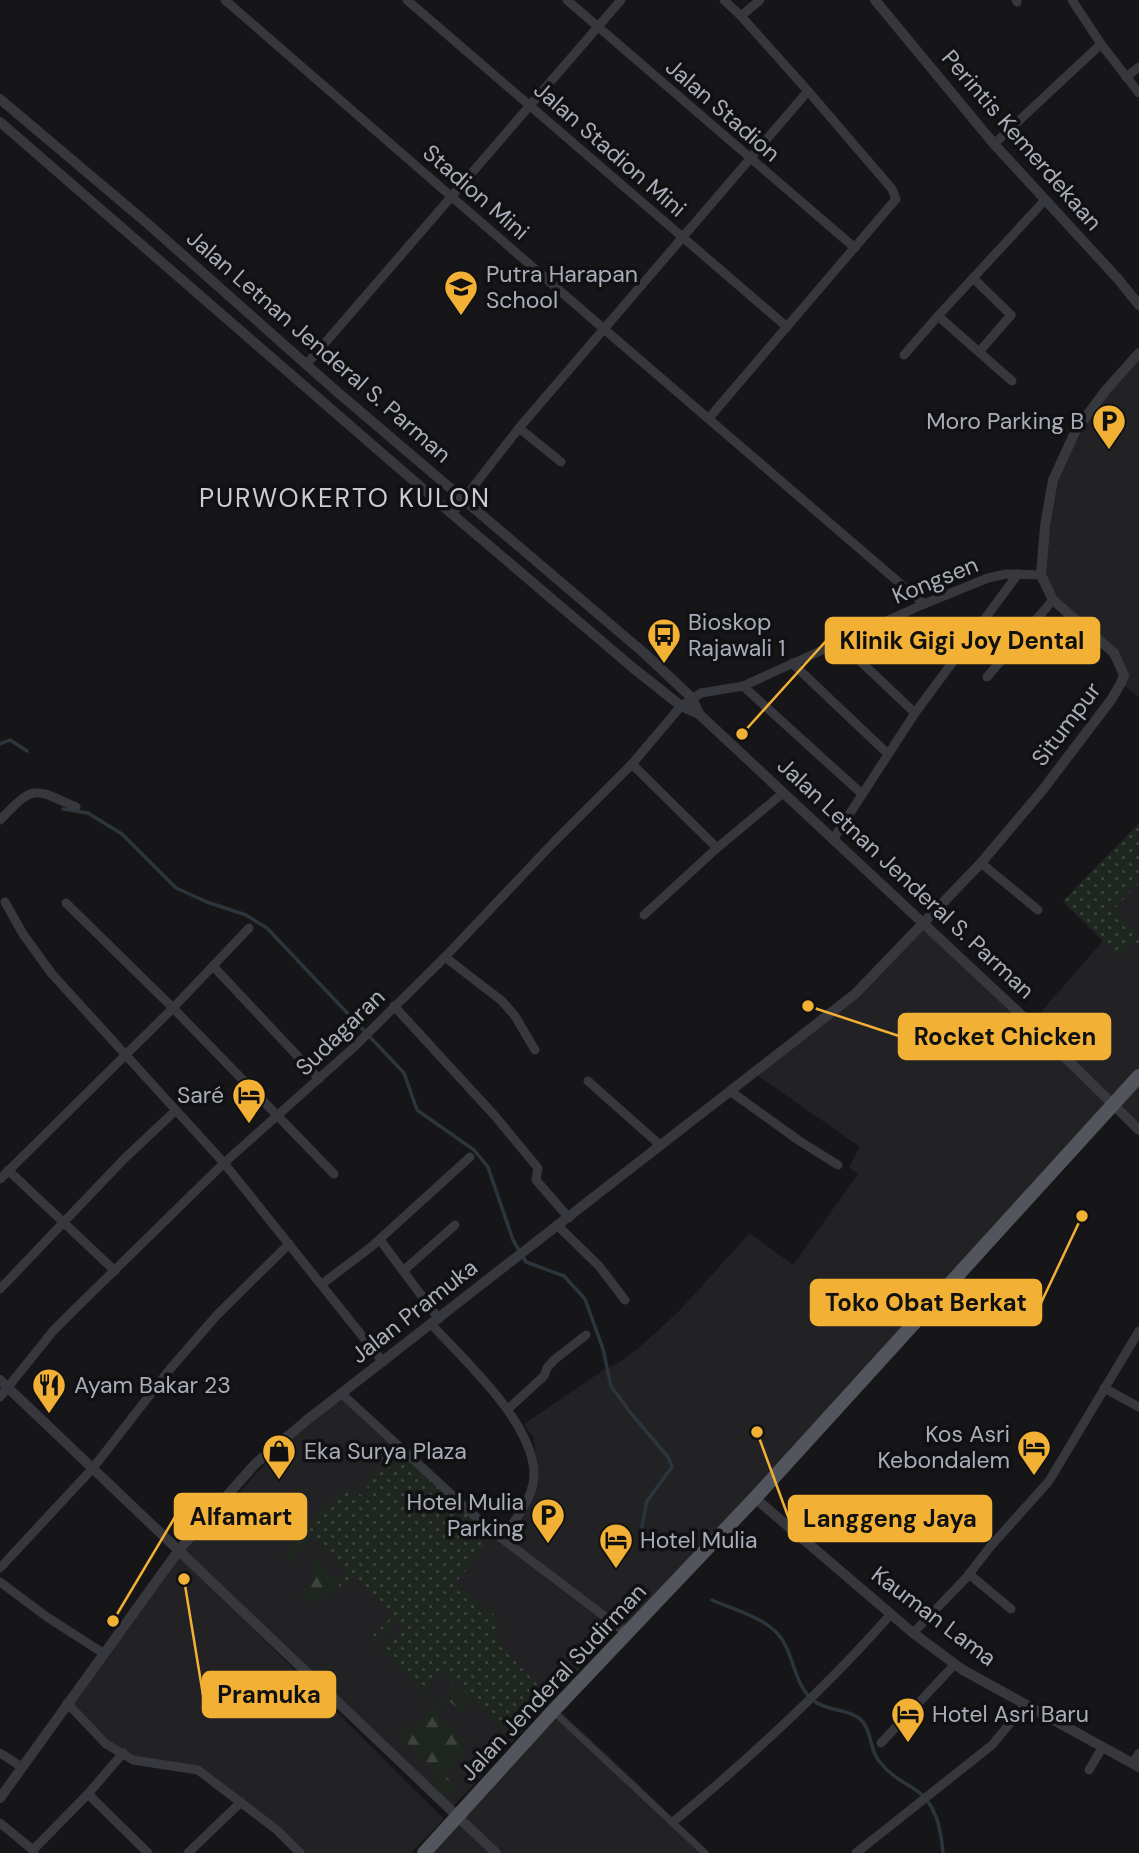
<svg xmlns="http://www.w3.org/2000/svg" width="1139" height="1853" font-family="'DM Sans',sans-serif">
<style>
.built{fill:#222225}
.grass{fill:url(#grass-dots)}
.forest{fill:url(#forest-firs)}
.lines{fill:none;stroke-linecap:round;stroke-linejoin:round}
.stream{stroke:#2c353c;stroke-width:3.5}
.pedestrian{stroke:#37383d;stroke-width:7}
.minor{stroke:#37383d;stroke-width:9}
.tertiary{stroke:#37383d;stroke-width:10}
.primary{stroke:#53555c;stroke-width:14}
.labels{text-anchor:middle;dominant-baseline:central;stroke-width:7;stroke-linejoin:round;paint-order:stroke}
.street-label{font-size:23px;fill:#a8adb8;stroke:#111113}
.poi-label{font-size:23px;fill:#a8adb8;stroke:#111113;text-anchor:start}
.quarter-label{font-size:26px;letter-spacing:2px;fill:#c9ccd4;stroke:#111113}
.leader{fill:none;stroke:#f2b134;stroke-width:2.5}
.callout-dot{fill:#f2b134;stroke:#111113;stroke-width:2.5}
.callout{fill:#f2b134;stroke:#f2b134;stroke-width:2.5}
.callout-label{font-size:24px;text-anchor:middle;font-weight:bold;fill:#111}
</style>
<defs>
<pattern id="grass-dots" width="8" height="8" patternUnits="userSpaceOnUse" patternTransform="scale(1.75)"><rect width="8" height="8" fill="#1e261f"/><path d="M2 2h.1M6 6h.1" fill="none" stroke="#3c433d" stroke-width="1.8" stroke-linecap="round"/></pattern>
<pattern id="forest-firs" width="22" height="20" patternUnits="userSpaceOnUse" patternTransform="scale(1.75)"><rect width="22" height="20" fill="#1e261f"/><path d="M5 1l3.5 6h-7zM16 11l3.5 6h-7z" fill="#3c433d"/></pattern>
</defs>
<rect width="100%" height="100%" fill="#161618"/>
<g class="built">
<polygon points="1139,352 1139,697 1121,683 1114,653 1054,600 1041,575 1053,480 1076,430"/>
<polygon points="1139,823 1139,1130 1113,1105 630,1636 618,1626 452,1808 183,1553 291,1436 342,1394 500,1537 538,1483 534,1439 524,1424 602,1371 620,1362 642,1345 679,1311 750,1233 793,1265 858,1174 849,1167 860,1147 757,1075 855,994 924,924 1031,1023 1103,941 1063,901"/>
<polygon points="178,1554 444,1819 411,1853 301,1853 198,1769 133,1760 106,1744 68,1704"/>
<polygon points="560,1711 634,1780 708,1853 427,1853"/>
</g>
<g class="grass">
<polygon points="1139,823 1139,883 1114,909 1139,932 1139,947 1133,942 1121,955 1104,942 1063,901"/>
<polygon points="400,1448 488,1528 483,1536 489,1541 455,1584 496,1616 500,1644 546,1694 510,1736 459,1684 455,1686 442,1672 424,1689 437,1703 435,1706 381,1651 404,1628 398,1623 376,1644 370,1638 393,1616 354,1576 340,1589 338,1580 347,1570 304,1528 344,1487 351,1495 356,1490 363,1497 370,1490 364,1484"/>
</g>
<g class="forest">
<polygon points="300,1524 314,1538 290,1562 284,1556 291,1549 287,1544 292,1538 287,1533 288,1528"/>
<polygon points="316,1558 338,1580 339,1586 331,1594 311,1603 300,1594 316,1575 308,1567"/>
<polygon points="458,1684 474,1700 461,1712 447,1699 434,1712 466,1742 461,1748 466,1752 445,1775 462,1792 459,1795 443,1794 430,1787 440,1777 397,1732 401,1728 405,1735"/>
</g>
<g class="lines">
<g class="stream">
<polyline points="0,744 10,740 27,751"/>
<polyline points="63,809 88,813 122,834 176,888 207,902 246,915 267,928 404,1073 417,1110 474,1150 488,1167 513,1240 526,1262 564,1276 585,1299 603,1349 611,1386 630,1412 668,1457 672,1467 647,1501 640,1536"/>
<path d="M712 1600C732 1609 759 1616 775 1631 795 1650 792 1684 814 1701 827 1711 847 1709 859 1718 872 1728 869 1749 879 1761 889 1774 899 1780 913 1788 936 1802 941 1828 943 1853"/>
</g>
<polyline class="pedestrian" points="553,1711 705,1853"/>
<g class="minor">
<polyline points="225,0 604,329 924,604"/>
<polyline points="407,0 787,327"/>
<polyline points="567,0 855,248"/>
<polyline points="1016,0 1017,2"/>
<polyline points="1072,0 1101,44"/>
<polyline points="741,16 760,0"/>
<polyline points="1126,77 1139,67"/>
<polyline points="994,144 1101,44 1139,93"/>
<polyline points="973,278 1011,315 979,352"/>
<polyline points="938,316 1012,381"/>
<polyline points="904,355 938,316 1045,200"/>
<polyline points="306,365 621,0"/>
<polyline points="709,418 896,199 892,189 808,91 741,16 724,0"/>
<polyline points="519,428 561,462"/>
<polyline points="452,514 519,428 808,91"/>
<polyline points="840,642 915,713"/>
<polyline points="792,663 888,754"/>
<polyline points="987,677 1053,600"/>
<polyline points="743,686 862,794"/>
<polyline points="632,764 717,848"/>
<path d="M0 820C35 784 32 788 76 807"/>
<polyline points="834,838 915,713 1018,574"/>
<polyline points="981,863 1038,910"/>
<polyline points="5,902 23,934 52,974 224,1163 383,1362"/>
<polyline points="66,903 173,1008 334,1174"/>
<polyline points="644,915 717,848 783,793"/>
<polyline points="445,957 502,1001 515,1016 535,1050"/>
<polyline points="213,966 319,1079"/>
<polyline points="394,1006 495,1116 538,1168 536,1180 569,1218"/>
<polyline points="588,1081 660,1145"/>
<polyline points="730,1091 798,1140 838,1165"/>
<polyline points="8,1170 115,1271"/>
<polyline points="0,1179 173,1008 249,928"/>
<polyline points="557,1225 599,1266 625,1300"/>
<polyline points="380,1240 439,1319"/>
<polyline points="403,1271 455,1225"/>
<polyline points="322,1284 371,1247 470,1157"/>
<polyline points="0,1289 124,1159 175,1111"/>
<path d="M432 1325C465 1361 535 1424 534 1476 533 1499 515 1521 501 1538"/>
<polyline points="1104,1388 1139,1407"/>
<polyline points="342,1394 488,1528 628,1634"/>
<polyline points="0,1397 53,1331 75,1309 224,1163 353,1048 445,957 553,843 632,764 681,706 701,693 743,686 924,604 988,578 1006,574 1041,575"/>
<polyline points="508,1409 544,1376 547,1368 554,1360 586,1335"/>
<polyline points="0,1568 93,1468 170,1369 217,1315 289,1244"/>
<polyline points="969,1574 1011,1609"/>
<polyline points="0,1582 47,1617 103,1653"/>
<polyline points="913,1633 966,1578 990,1547 1049,1481 1139,1331"/>
<polyline points="67,1703 106,1744 133,1760 198,1770 277,1830 300,1853"/>
<polyline points="881,1743 955,1664"/>
<polyline points="0,1753 22,1767"/>
<polyline points="1133,1763 1139,1753"/>
<polyline points="1089,1770 1102,1748"/>
<polyline points="88,1794 148,1853"/>
<path d="M673 1822C750 1758 824 1690 891 1614"/>
<polyline points="0,1823 33,1850 34,1853"/>
<polyline points="33,1850 88,1794 123,1753"/>
<polyline points="188,1853 241,1802"/>
<polyline points="856,1853 992,1745 1026,1704"/>
</g>
<g class="tertiary">
<polyline points="875,0 994,144 1118,279 1139,305"/>
<polyline points="0,99 148,224 335,390 644,653 692,698 699,714"/>
<polyline points="0,122 452,514 632,667 681,706 699,714 1030,1023 1139,1130"/>
<polyline points="0,1380 496,1853"/>
<polyline points="755,1498 913,1633 963,1670 1139,1767"/>
<polyline points="0,1798 179,1550 255,1464 307,1420 855,994 981,863 1041,792 1111,700 1121,683 1124,675 1114,653 1053,600 1041,575 1045,526 1053,480 1076,430 1106,390 1139,353"/>
</g>
<polyline class="primary" points="424,1853 553,1711 755,1498 1139,1076"/>
</g>
<defs>
<g id="school-pin" transform="scale(1.75)"><path d="M0 17L-7.5 6A9.5 9.5 0 1 1 7.5 6Z" fill="#f2b134" stroke="#111113"/><path d="M0-5L7-2L0 1L-7-2ZM-4 1L0 2.5L4 1V4Q0 6-4 4Z" fill="#111"/></g>
<g id="parking-pin" transform="scale(1.75)"><path d="M0 17L-7.5 6A9.5 9.5 0 1 1 7.5 6Z" fill="#f2b134" stroke="#111113"/><path d="M-3.5-5.5H1a3.5 3.5 0 0 1 0 7H-1V5.5H-3.5ZM-1-3.4V-.6H.8a1.4 1.4 0 0 0 0-2.8Z" fill="#111"/></g>
<g id="bus-pin" transform="scale(1.75)"><path d="M0 17L-7.5 6A9.5 9.5 0 1 1 7.5 6Z" fill="#f2b134" stroke="#111113"/><path d="M-5-6H5V4H4V6H2V4H-2V6H-4V4H-5ZM-3.5-4V0h7V-4ZM-3.5 1.2v1.5H-2V1.2ZM2 1.2v1.5H3.5V1.2Z" fill="#111"/></g>
<g id="hotel-pin" transform="scale(1.75)"><path d="M0 17L-7.5 6A9.5 9.5 0 1 1 7.5 6Z" fill="#f2b134" stroke="#111113"/><path d="M-6-4.5h1.5V1H6V5H4.5V3h-9V5H-6ZM-4 0a1.8 1.8 0 1 1 3.6 0ZM.5 0V-2.5h3Q6-2.5 6 0Z" fill="#111"/></g>
<g id="restaurant-pin" transform="scale(1.75)"><path d="M0 17L-7.5 6A9.5 9.5 0 1 1 7.5 6Z" fill="#f2b134" stroke="#111113"/><path d="M-5-6h1v4h1v-4h1v4h1v-4h1v5L-1.5 .5V6h-2V.5L-5-1ZM5-6V6H3V1.5H1.5Q1.5-4 5-6Z" fill="#111"/></g>
<g id="shop-pin" transform="scale(1.75)"><path d="M0 17L-7.5 6A9.5 9.5 0 1 1 7.5 6Z" fill="#f2b134" stroke="#111113"/><path d="M-5-2.5h2.3a2.7 3.5 0 0 1 5.4 0H5L5.5 6h-11ZM-1.5-2.5h3a1.5 2.3 0 0 0-3 0Z" fill="#111"/></g>
</defs>
<g fill-rule="evenodd">
<use href="#school-pin" x="461" y="287"/>
<use href="#parking-pin" x="1109" y="421"/>
<use href="#bus-pin" x="664" y="635"/>
<use href="#hotel-pin" x="249" y="1095"/>
<use href="#restaurant-pin" x="49" y="1385"/>
<use href="#hotel-pin" x="1034" y="1447"/>
<use href="#shop-pin" x="279" y="1451"/>
<use href="#parking-pin" x="548" y="1515"/>
<use href="#hotel-pin" x="616" y="1540"/>
<use href="#hotel-pin" x="908" y="1714"/>
</g>
<g class="labels">
<g class="street-label">
<text transform="translate(723 110) rotate(41)">Jalan Stadion</text>
<text transform="translate(1022 140) rotate(49)">Perintis Kemerdekaan</text>
<text transform="translate(610 149) rotate(41)">Jalan Stadion Mini</text>
<text transform="translate(476 192) rotate(41)">Stadion Mini</text>
<text transform="translate(319 346) rotate(41)">Jalan Letnan Jenderal S. Parman</text>
<text transform="translate(935 580) rotate(-22)">Kongsen</text>
<text transform="translate(1066 724) rotate(-53)">Situmpur</text>
<text transform="translate(906 878) rotate(43)">Jalan Letnan Jenderal S. Parman</text>
<text transform="translate(340 1032) rotate(-44)">Sudagaran</text>
<text transform="translate(414 1311) rotate(-38)">Jalan Pramuka</text>
<text transform="translate(934 1616) rotate(37)">Kauman Lama</text>
<text transform="translate(553 1682) rotate(-47)">Jalan Jenderal Sudirman</text>
</g>
<g class="poi-label">
<text x="486" y="274">Putra Harapan<tspan x="486" dy="26">School</tspan></text>
<text x="1084" y="421" text-anchor="end">Moro Parking B</text>
<text x="688" y="622">Bioskop<tspan x="688" dy="26">Rajawali 1</tspan></text>
<text x="224" y="1095" text-anchor="end">Saré</text>
<text x="74" y="1385">Ayam Bakar 23</text>
<text x="1010" y="1434" text-anchor="end">Kos Asri<tspan x="1010" dy="26">Kebondalem</tspan></text>
<text x="304" y="1451">Eka Surya Plaza</text>
<text x="524" y="1502" text-anchor="end">Hotel Mulia<tspan x="524" dy="26">Parking</tspan></text>
<text x="640" y="1540">Hotel Mulia</text>
<text x="932" y="1714">Hotel Asri Baru</text>
</g>
<g class="quarter-label">
<text x="345" y="498">PURWOKERTO KULON</text>
</g>
</g>
<path class="leader" d="M742 734L826 641M808 1006L899 1036M1082 1216L1041 1303M113 1621L175 1517M757 1432L789 1519M184 1579L203 1695"/>
<g class="callout-dot">
<circle cx="742" cy="734" r="7"/>
<circle cx="808" cy="1006" r="7"/>
<circle cx="1082" cy="1216" r="7"/>
<circle cx="113" cy="1621" r="7"/>
<circle cx="757" cy="1432" r="7"/>
<circle cx="184" cy="1579" r="7"/>
</g>
<g class="callout">
<rect x="826" y="618" width="273" height="45" rx="7"/>
<rect x="899" y="1014" width="211" height="45" rx="7"/>
<rect x="811" y="1280" width="230" height="45" rx="7"/>
<rect x="175" y="1494" width="131" height="45" rx="7"/>
<rect x="789" y="1496" width="202" height="45" rx="7"/>
<rect x="203" y="1672" width="132" height="45" rx="7"/>
</g>
<g class="callout-label">
<text x="962" y="649">Klinik Gigi Joy Dental</text>
<text x="1005" y="1045">Rocket Chicken</text>
<text x="926" y="1311">Toko Obat Berkat</text>
<text x="241" y="1525">Alfamart</text>
<text x="890" y="1527">Langgeng Jaya</text>
<text x="269" y="1703">Pramuka</text>
</g>
</svg>
